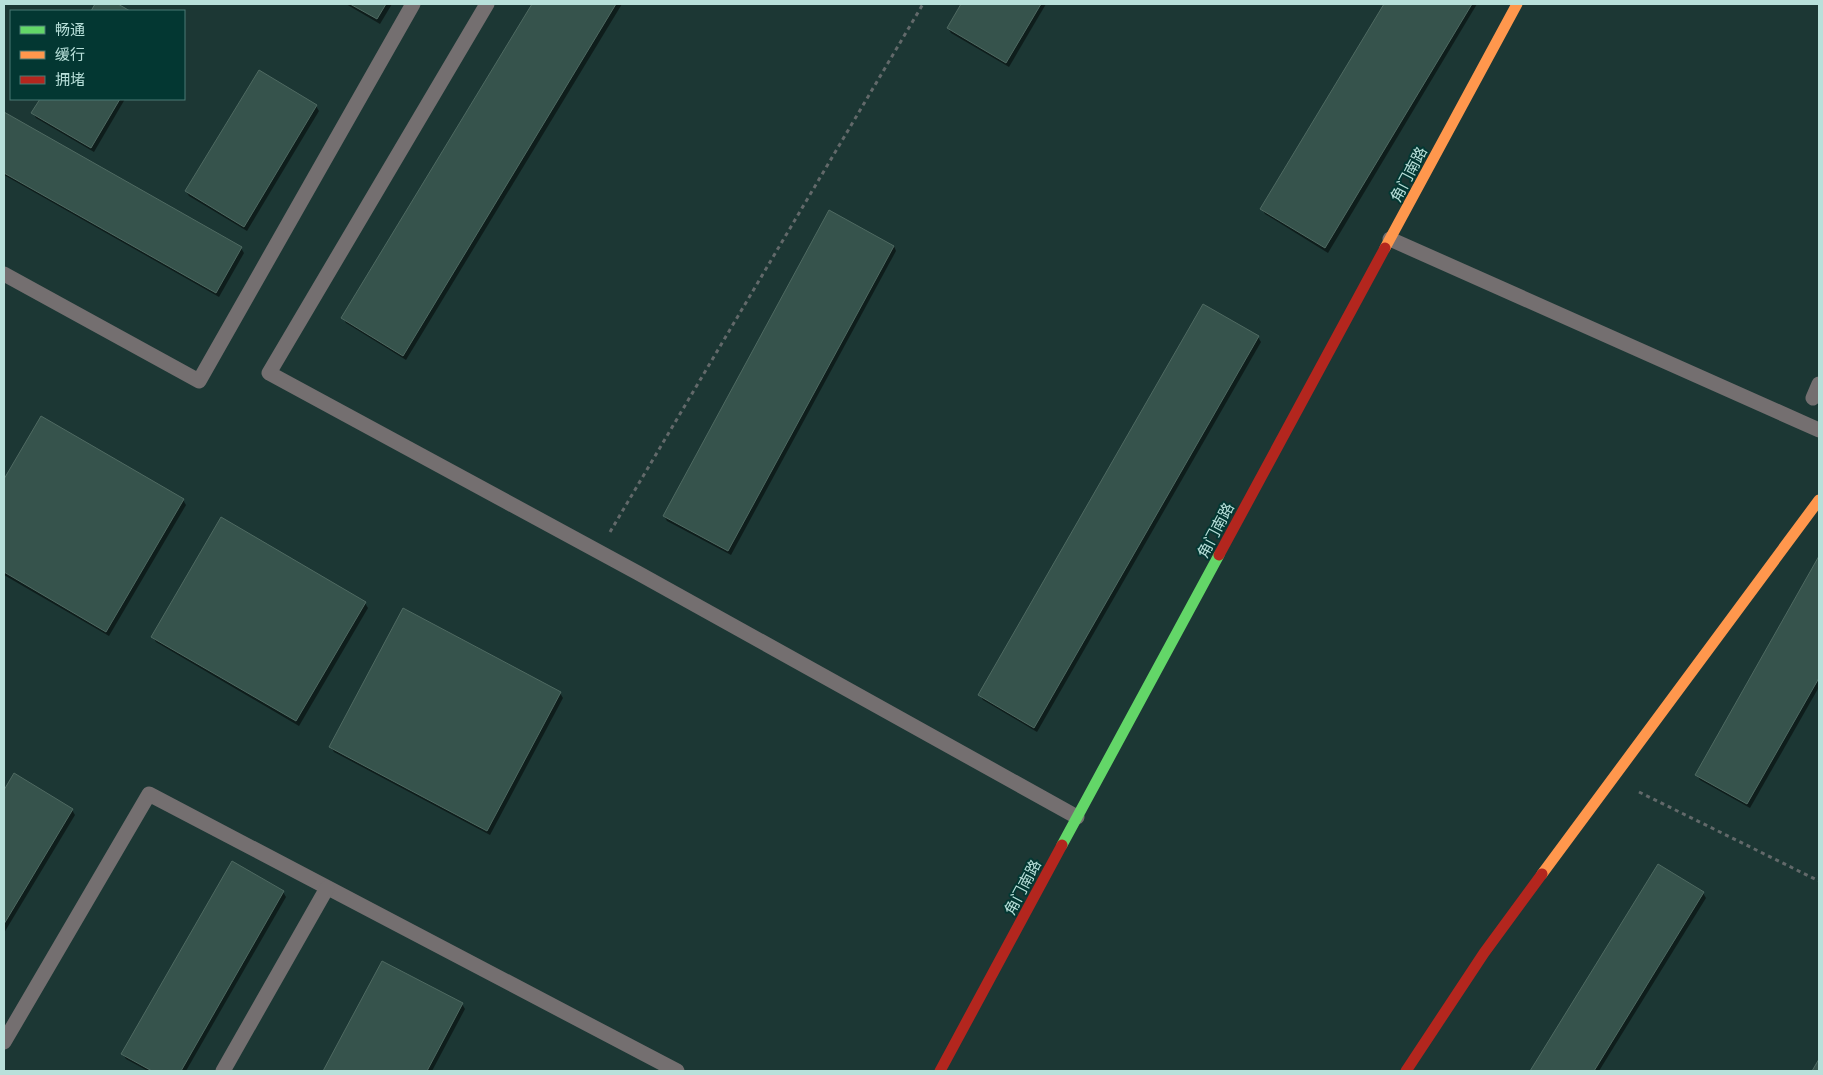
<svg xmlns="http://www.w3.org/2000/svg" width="1823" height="1075" font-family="'Noto Serif','Noto Sans SC',serif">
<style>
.shadow{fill:#0007}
.building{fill:#36534c;stroke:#4f6a62}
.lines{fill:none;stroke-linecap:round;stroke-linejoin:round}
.path{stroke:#62696a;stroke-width:3;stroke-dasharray:4 4;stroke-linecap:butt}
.lane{stroke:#746f70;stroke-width:15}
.fast{stroke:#63d668;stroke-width:11}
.slow{stroke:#ff974d;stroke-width:11}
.jam{stroke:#b3261e;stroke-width:11}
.labels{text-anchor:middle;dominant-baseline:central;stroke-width:4;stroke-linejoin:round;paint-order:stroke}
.street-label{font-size:15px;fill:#b8e0da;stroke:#033732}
</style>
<rect width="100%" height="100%" fill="#1c3734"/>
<g class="shadow">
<polygon points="97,4 115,4 128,11 92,11"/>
<polygon points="346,4 392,4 380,24"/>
<polygon points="533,4 622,4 406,360 346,323 343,318"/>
<polygon points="962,4 1046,4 1009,67 951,33 948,28"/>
<polygon points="1385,4 1477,4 1328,253 1265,214 1262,209"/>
<polygon points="259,71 316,106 319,111 247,231 189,196 186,191"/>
<polygon points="41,99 125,99 94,152 36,118 33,113"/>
<polygon points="4,114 241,248 244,253 219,297 4,175"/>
<polygon points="894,246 896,251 731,555 667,521 664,516"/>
<polygon points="1258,337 1261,342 1037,732 983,700 980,695"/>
<polygon points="42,418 183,500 186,505 109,636 4,575 4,482"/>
<polygon points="1819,559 1819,687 1750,808 1700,780 1697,775"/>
<polygon points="365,603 368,608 299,726 156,642 153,637"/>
<polygon points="560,693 563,698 490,835 334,752 331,747"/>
<polygon points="15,775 72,810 75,815 4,933 4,793"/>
<polygon points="1659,866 1703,893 1706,898 1599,1071 1532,1071"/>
<polygon points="283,892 286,897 186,1071 148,1071 126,1059 123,1054"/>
<polygon points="383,962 462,1004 465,1009 432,1071 325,1071"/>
</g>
<g class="building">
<polygon points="95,4 118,4 130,11 91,11"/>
<polygon points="350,4 386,4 377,19"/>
<polygon points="532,4 616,4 403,356 341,318"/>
<polygon points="961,4 1041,4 1006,63 947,28"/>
<polygon points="1384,4 1472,4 1325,248 1260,209"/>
<polygon points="259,70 317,105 244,227 185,191"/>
<polygon points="40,99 120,99 91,148 31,113"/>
<polygon points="4,112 242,247 216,293 4,173"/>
<polygon points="829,210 894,246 728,551 663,516"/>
<polygon points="1203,304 1259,336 1034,728 978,695"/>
<polygon points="41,416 184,499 106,632 4,572 4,479"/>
<polygon points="221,517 366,602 296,721 151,637"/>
<polygon points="1819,556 1819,678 1747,804 1695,775"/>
<polygon points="403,608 561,692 487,831 329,747"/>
<polygon points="14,773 73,809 4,924 4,790"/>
<polygon points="232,861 284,891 181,1071 152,1071 121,1054"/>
<polygon points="1658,864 1704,892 1594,1071 1530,1071"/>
<polygon points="382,961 463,1003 427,1071 323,1071"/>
<polygon points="1819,1059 1819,1071 1812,1071"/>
</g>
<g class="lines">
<g class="path">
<polyline points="610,532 923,4"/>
<polyline points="1639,792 1819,881"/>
</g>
<g class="lane">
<polyline points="487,4 269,373 638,573 1077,817"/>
<polyline points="1390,239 1819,430"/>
<polyline points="4,274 199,381 413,4"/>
<polyline points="1813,398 1819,384"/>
<polyline points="4,1042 149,794 677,1071"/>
<polyline points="223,1071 327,888"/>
</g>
<polyline class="fast" points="1062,845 1219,555"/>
<g class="slow">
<polyline points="1385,248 1517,4"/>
<polyline points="1542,874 1819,500"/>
</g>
<g class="jam">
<polyline points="1219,555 1385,248"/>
<polyline points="940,1071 1062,845"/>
<polyline points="1406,1071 1484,953 1542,874"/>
</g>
</g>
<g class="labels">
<g class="street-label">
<text transform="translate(1408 174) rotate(-62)">角门南路</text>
<text transform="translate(1215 530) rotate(-62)">角门南路</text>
<text transform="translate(1022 887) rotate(-62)">角门南路</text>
</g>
</g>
<rect width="1823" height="1075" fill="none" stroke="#b8e0da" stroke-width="10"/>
<rect x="10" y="10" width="175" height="90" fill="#033732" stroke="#4b7b75"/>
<rect x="20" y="26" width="25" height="8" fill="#63d668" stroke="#4b7b75"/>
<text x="55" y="35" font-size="15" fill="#b8e0da">畅通</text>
<rect x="20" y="51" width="25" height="8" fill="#ff974d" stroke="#4b7b75"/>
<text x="55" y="60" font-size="15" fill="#b8e0da">缓行</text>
<rect x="20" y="76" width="25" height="8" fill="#b3261e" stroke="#4b7b75"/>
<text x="55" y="85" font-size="15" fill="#b8e0da">拥堵</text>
</svg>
